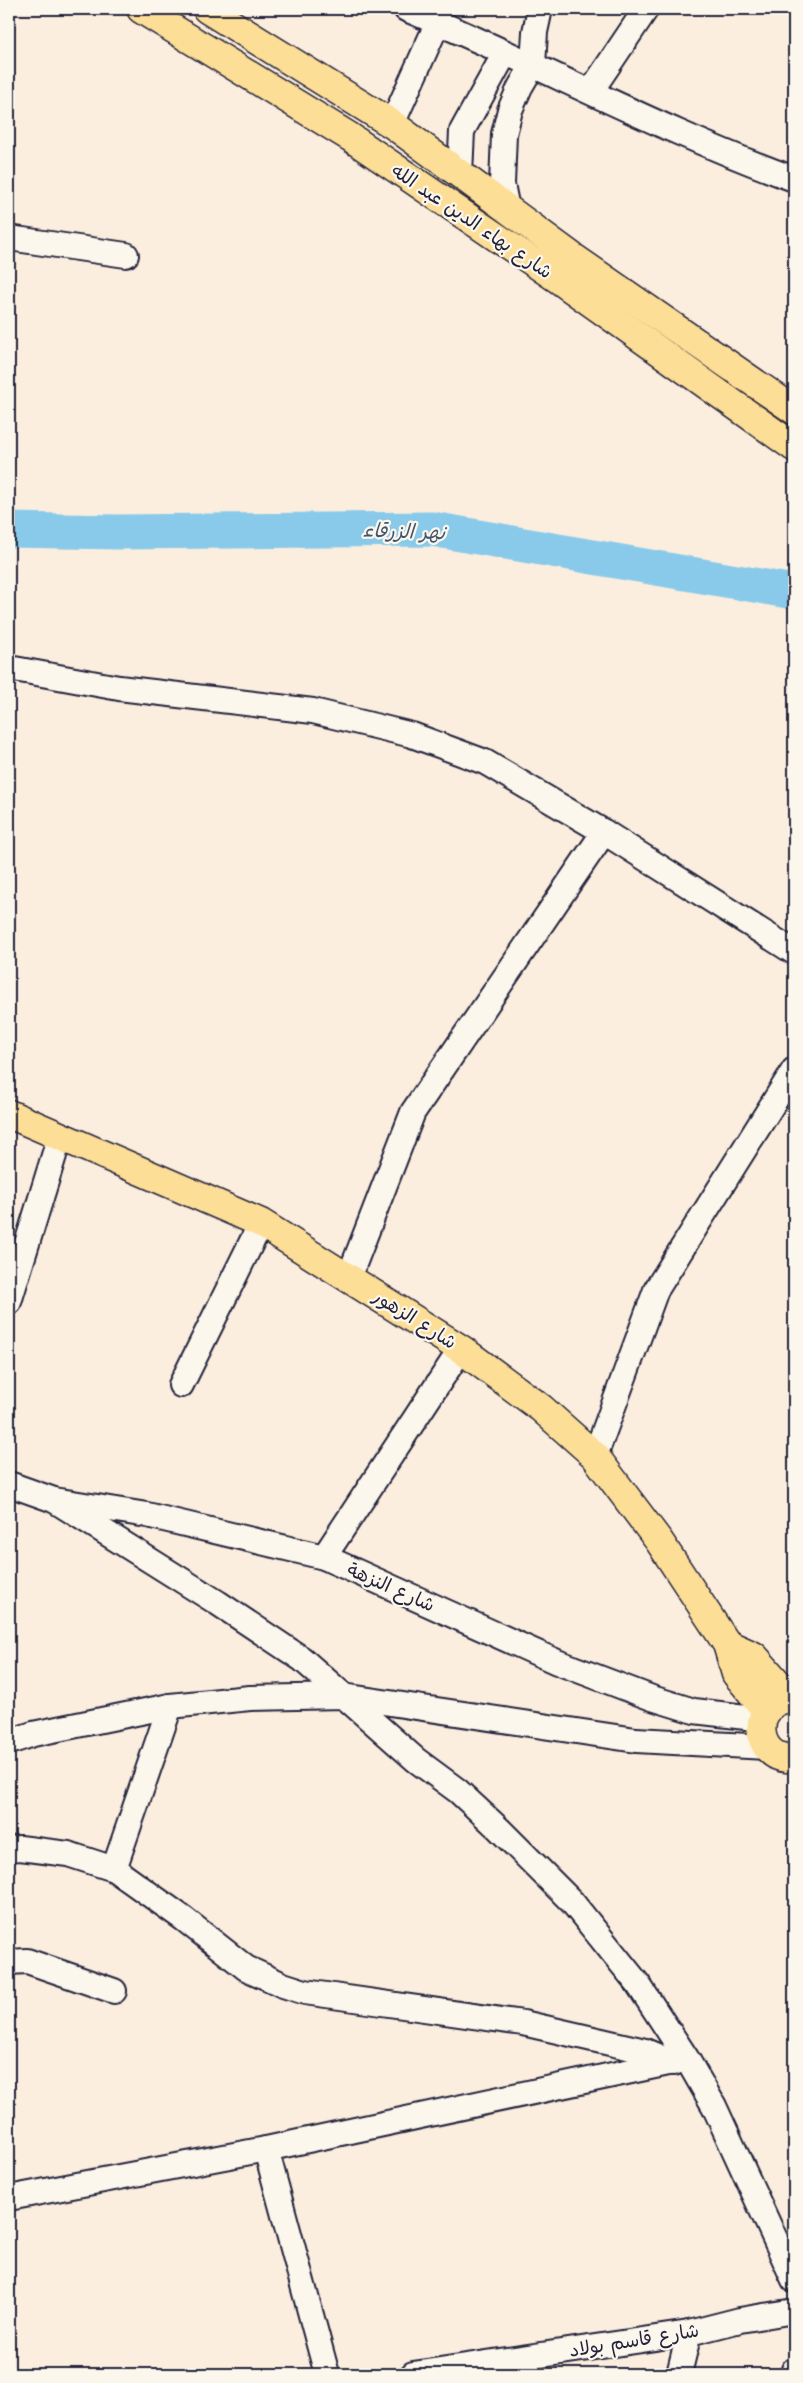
<svg xmlns="http://www.w3.org/2000/svg" width="803" height="2383" font-family="'Shantell Sans','Playpen Sans Arabic',sans-serif">
<style>
.lines{fill:none;stroke-linecap:round;stroke-linejoin:round}
.river{stroke:#89caea;stroke-width:35}
.minor-casing{stroke:#22223b;stroke-width:28}
.major-casing{stroke:#22223b;stroke-width:31}
.minor{stroke:#fbf7ec;stroke-width:24}
.major{stroke:#fdde96;stroke-width:28}
.labels{text-anchor:middle;dominant-baseline:central;stroke-width:4.5;stroke-linejoin:round;paint-order:stroke}
.street-label{font-size:19px;fill:#22223b;stroke:#fbf7ec}
.water-label{font-size:20px;font-style:italic;fill:#415470;stroke:#fbf7ec}
</style>
<rect width="100%" height="100%" fill="#fbeedf"/>
<filter id="ink" filterUnits="userSpaceOnUse"><feTurbulence type="fractalNoise" baseFrequency=".02" numOctaves="2"/><feDisplacementMap in="SourceGraphic" scale="10" xChannelSelector="R" yChannelSelector="G"/><feConvolveMatrix kernelMatrix="1 2 1 2 8 2 1 2 1" color-interpolation-filters="sRGB"/></filter>
<g filter="url(#ink)">
<g class="lines">
<polyline class="river" points="9,530 118,532 432,529 794,592"/>
<g class="minor-casing">
<g id="minor">
<path d="M406 9C537 63 661 131 794 179"/>
<polyline points="591,91 646,9"/>
<polyline points="392,124 438,22"/>
<polyline points="460,174 462,131 505,53"/>
<polyline points="507,209 502,184 504,134 510,110 520,87 533,65 535,32 540,9"/>
<polyline points="9,238 126,255"/>
<polyline points="9,668 119,688 313,711 412,735 485,762 604,832 794,952"/>
<polyline points="349,1277 413,1112 604,832"/>
<polyline points="9,1302 60,1136"/>
<polyline points="181,1385 261,1223"/>
<polyline points="595,1456 656,1290 794,1070"/>
<polyline points="9,1484 54,1500 147,1515 324,1557 557,1662 652,1698 694,1711 763,1719"/>
<polyline points="54,1500 218,1603 302,1659 416,1760 458,1791 499,1829 572,1902 638,1984 687,2059 714,2106 794,2280"/>
<polyline points="324,1557 461,1349"/>
<polyline points="9,1742 33,1734 170,1706 250,1698 343,1696 636,1740 767,1747"/>
<polyline points="9,1849 20,1848 68,1854 114,1869 184,1919 246,1968 283,1985 305,1992 523,2023 645,2051 674,2063"/>
<polyline points="114,1869 170,1706"/>
<polyline points="9,1962 27,1961 114,1991"/>
<polyline points="266,2149 327,2374"/>
<polyline points="9,2198 266,2149 678,2061"/>
<polyline points="413,2374 689,2333 740,2320 794,2311"/>
<polyline points="679,2374 689,2333"/>
<polyline points="793,2374 794,2370"/>
</g>
</g>
<g class="major-casing">
<g id="major">
<polyline points="141,9 350,137 558,279 794,447"/>
<polyline points="207,9 392,124 574,258 794,410"/>
<polyline points="9,1114 261,1223 461,1349 541,1408 595,1456 659,1541 727,1644 736,1674 767,1711"/>
<polyline points="727,1644 754,1656 791,1698"/>
<path d="M794 1699C751 1695 750 1762 794 1758"/>
</g>
</g>
<use href="#minor" class="minor"/>
<use href="#major" class="major"/>
</g>
</g>
<g class="labels">
<g class="street-label">
<text transform="translate(472 221) rotate(34)">شارع بهاء الدين عبد الله</text>
<text transform="translate(415 1319) rotate(32)">شارع الزهور</text>
<text transform="translate(391 1587) rotate(24)">شارع النزهة</text>
<text transform="translate(634 2340) rotate(-9)">شارع قاسم بولاد</text>
</g>
<g class="water-label">
<text transform="translate(404 531) rotate(2)">نهر الزرقاء</text>
</g>
</g>
<rect width="803" height="2383" fill="none" stroke="#fbf7ec" stroke-width="30"/>
<rect x="15" y="15" width="773" height="2353" fill="none" stroke="#22223b" stroke-width="2" filter="url(#ink)"/>
</svg>
